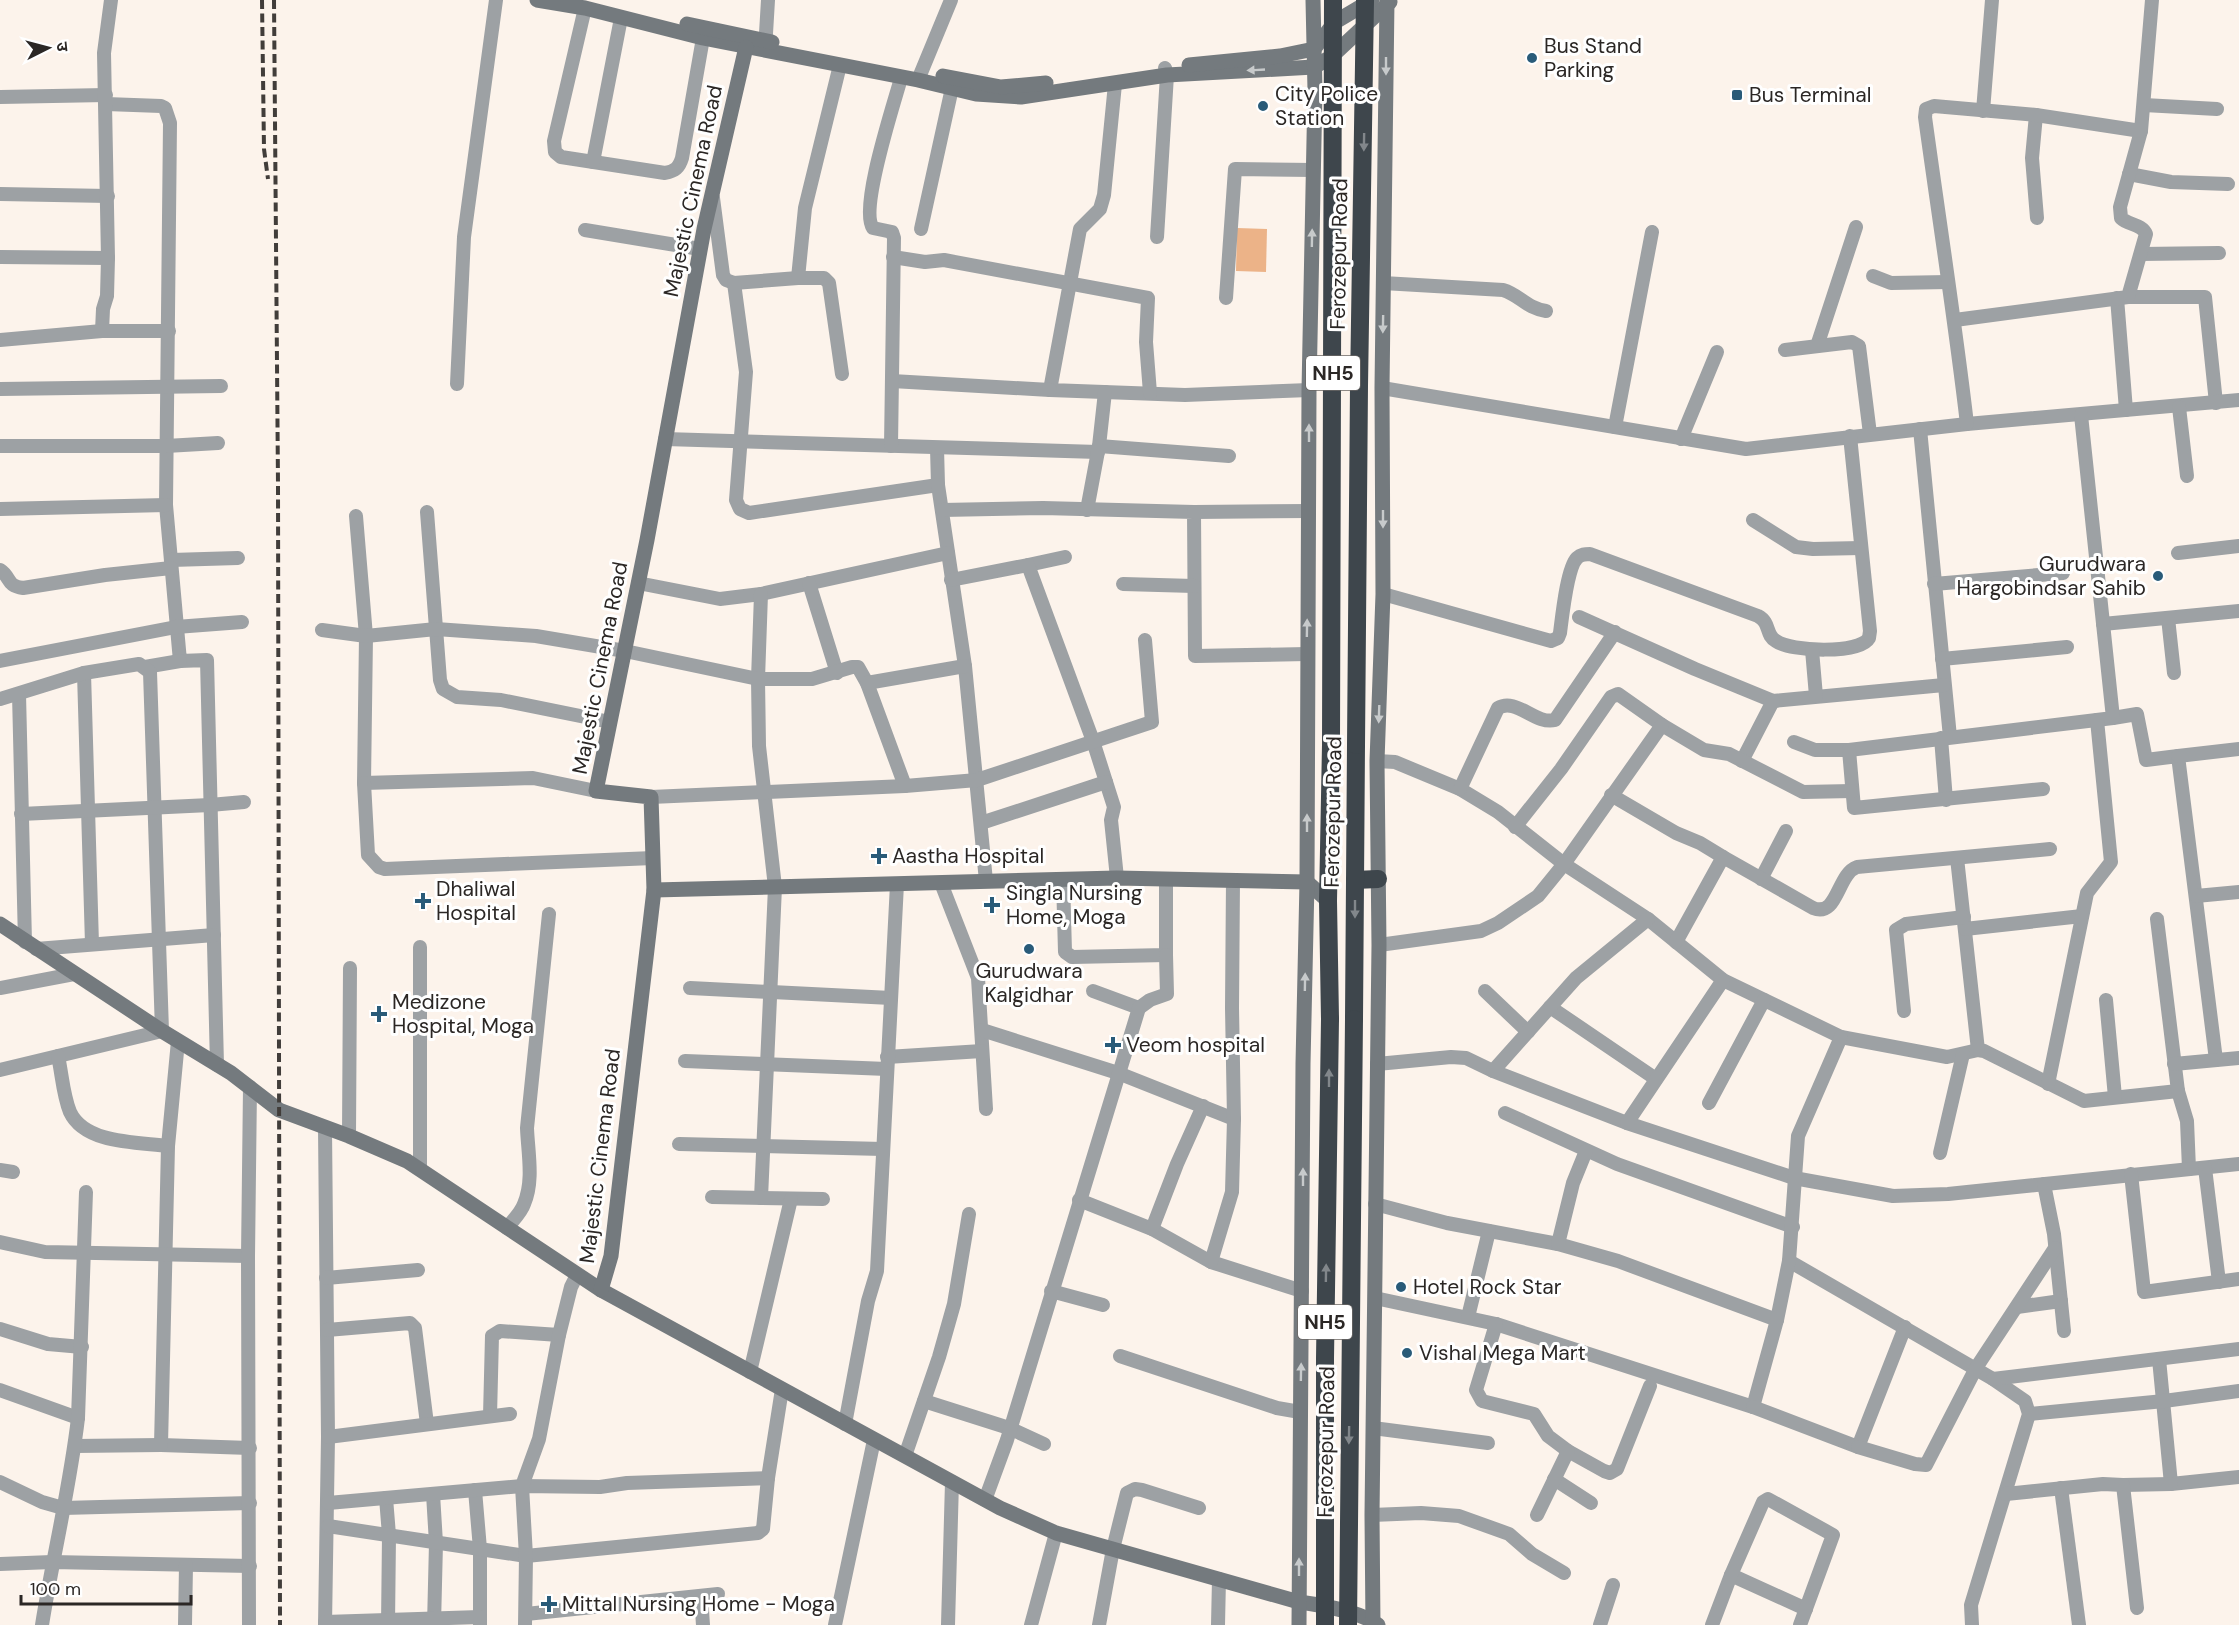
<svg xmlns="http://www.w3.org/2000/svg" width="2239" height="1625" font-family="'DM Sans','Noto Sans Devanagari',sans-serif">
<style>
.green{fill:#ecb388}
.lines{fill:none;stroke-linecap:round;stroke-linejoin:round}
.street{stroke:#9da1a4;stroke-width:14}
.secondary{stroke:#747a7e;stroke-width:15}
.highway{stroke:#3e464c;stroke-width:18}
.rail{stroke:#413d3a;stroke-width:4;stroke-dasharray:9 4.5;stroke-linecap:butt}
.highway-bridge{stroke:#3e464c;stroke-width:18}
.oneway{fill:#c7cacb}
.oneway2{fill:#82878b}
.poi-dot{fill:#295b79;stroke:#fff;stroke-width:2}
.labels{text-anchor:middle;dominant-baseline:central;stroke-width:6;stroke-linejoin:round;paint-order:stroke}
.shield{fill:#fff;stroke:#6b6866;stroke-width:1.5}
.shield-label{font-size:20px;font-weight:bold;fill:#2b2725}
.poi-label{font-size:21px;fill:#2b2725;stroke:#fff;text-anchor:start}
.street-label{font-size:21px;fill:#2b2725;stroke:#fff}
</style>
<rect width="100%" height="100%" fill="#fcf3eb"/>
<polygon class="green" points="1237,228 1267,229 1266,272 1236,271"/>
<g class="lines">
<g class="street">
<path d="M585 8 554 141 555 152 561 157 665 173C675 171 679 168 682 158L703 38"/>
<polyline points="765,50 768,0"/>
<polyline points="918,80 951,0"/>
<polyline points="1115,84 1104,195 1100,209 1080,229 1050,390 1185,395 1309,390"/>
<polyline points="0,97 106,95"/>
<polyline points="106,104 161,106 165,108 170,123 166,505 180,661 207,660 217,1065"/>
<polyline points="2144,105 2217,109"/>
<polyline points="1983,111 1992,0"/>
<polyline points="2036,115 2032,158 2037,218"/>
<polyline points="593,162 621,18"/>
<polyline points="2129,174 2171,182 2228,184"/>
<polyline points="0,194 108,196"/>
<polyline points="713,198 723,275 726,280 734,283 798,278 824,278 829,283 842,374"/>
<polyline points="921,229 952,88"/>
<polyline points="585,230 700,249"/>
<polyline points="1157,237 1167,75 1165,68"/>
<polyline points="2141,254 2219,253"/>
<polyline points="0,257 108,258"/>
<polyline points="893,257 925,262 944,260 1148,298 1146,342 1150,393"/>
<polyline points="1873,276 1891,283 1948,282"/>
<polyline points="798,278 805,208 840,65"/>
<polyline points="734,283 746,372 736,500 740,509 749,513 938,485 937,448"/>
<path d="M1383 283 1503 290C1520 295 1526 308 1546 311"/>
<polyline points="2128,297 2205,297 2216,403"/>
<polyline points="1226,298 1235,169 1313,170"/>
<polyline points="2117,298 2126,410"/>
<path d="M1955 320 2128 297 2146 234C2142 224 2128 225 2121 218L2120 207 2141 131"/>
<polyline points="102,331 103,309 107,296 108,258 104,53 111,0"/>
<polyline points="0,340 102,331 169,331"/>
<polyline points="1817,346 1856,227"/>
<polyline points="1785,350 1852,342 1859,346 1870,434"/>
<polyline points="892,381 1050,390"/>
<polyline points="457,384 464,237 496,0"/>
<polyline points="1382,388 1746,449 1967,424 2239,400"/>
<polyline points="0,389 221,386"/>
<polyline points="2179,407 2187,476"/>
<path d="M1967 424C1955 321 1939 219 1925 117L1926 109 1934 106 2036 115 2141 131 2152 0"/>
<polyline points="1615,427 1652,232"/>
<polyline points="1920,429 1950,737"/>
<polyline points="665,439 1098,452"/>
<polyline points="1681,439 1717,352"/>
<polyline points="0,446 166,446 218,443"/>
<path d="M891 446 894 238 892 232 873 228C859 209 894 104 901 78"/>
<polyline points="1099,446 1105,392"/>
<polyline points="938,485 965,666 986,881"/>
<polyline points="0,509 166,505"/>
<polyline points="942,510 1043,508 1194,512 1195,656 1307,654"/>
<polyline points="1087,510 1099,446 1229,456"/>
<polyline points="427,512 440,680 443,689 457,697 501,700 610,722"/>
<polyline points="1194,512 1309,511"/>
<polyline points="356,516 366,636 364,783 533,778 596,791"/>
<polyline points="1753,520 1796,547 1813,549 1861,548"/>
<polyline points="2178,553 2239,546"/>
<polyline points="171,560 238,558"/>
<polyline points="1028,565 1065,557"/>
<path d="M0 570C11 577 6 586 23 588L105 575 171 568"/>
<polyline points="951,580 1028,565 1093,741 1114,807 1111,820 1117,878"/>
<polyline points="638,583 720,599 761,594 948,553"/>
<polyline points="809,583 837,673"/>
<polyline points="1123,584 1194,586"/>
<polyline points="1934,584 2063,573"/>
<polyline points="761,594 758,679 759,746 775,887 761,1198"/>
<path d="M1383 594 1551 641 1558 638 1560 633C1562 618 1567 568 1577 558 1581 554 1585 554 1590 554L1758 616C1771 623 1765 635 1776 641 1791 652 1860 654 1869 638L1870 631 1850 436"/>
<polyline points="1579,617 1695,669 1773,701 1944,685"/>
<polyline points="2168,618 2174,673"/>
<polyline points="2103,624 2239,611"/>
<polyline points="322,630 366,636 436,629 536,636 625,651 758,679 812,679 852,667 858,667 867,683 905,786"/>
<polyline points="1812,650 1816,696"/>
<polyline points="1942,659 2067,647"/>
<polyline points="0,661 176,627 242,622"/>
<polyline points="145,667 180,661"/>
<polyline points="84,673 92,944"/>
<polyline points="867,683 965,666"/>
<polyline points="19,694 25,942"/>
<polyline points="0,699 84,673 139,664 150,672 162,1031 0,1070"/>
<polyline points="2113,718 2137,714 2146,760 2178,756 2216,1060"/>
<polyline points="1941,738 1946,800"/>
<polyline points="1794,742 1815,750 1849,750 2113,718 2081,415"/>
<polyline points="1849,750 1854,808 2043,789"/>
<polyline points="2178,756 2239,749"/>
<polyline points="1377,761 1395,762 1460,789 1498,812 1564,864 1648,919 1723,980 1841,1037 1947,1057 1978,1050 1984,1051 2084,1101 2178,1091"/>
<polyline points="1742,761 1773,701"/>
<polyline points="364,783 368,855 379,867 385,869 653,858"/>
<path d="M1460 789 1498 708C1516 697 1535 725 1555 720L1615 632"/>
<polyline points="1611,795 1676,833 1700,843 1723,857"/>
<polyline points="651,797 905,786 977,780 1152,722 1145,640"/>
<polyline points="21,814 210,805 244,802"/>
<polyline points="981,823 1106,782"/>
<polyline points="1515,827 1561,769 1611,697 1618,694 1662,725 1704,750 1729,754 1803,792 1852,791"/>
<polyline points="1957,858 1978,1050"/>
<polyline points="1063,879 1065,952 1072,957 1166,955 1166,879"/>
<polyline points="1761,879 1786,831"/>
<polyline points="941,883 978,978 986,1109"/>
<polyline points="2196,896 2239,892"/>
<polyline points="2157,919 2178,1091 2187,1121 2189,1169"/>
<polyline points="1965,929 2082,916"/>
<path d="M1676 942 1723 857 1813 908C1838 918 1837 874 1857 867L2050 849"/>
<polyline points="1379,945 1481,931 1498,923 1538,896 1564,864 1662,725"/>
<polyline points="36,949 214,935"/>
<polyline points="0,988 74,974"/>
<polyline points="690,988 891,998"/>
<polyline points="1093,991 1139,1008"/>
<polyline points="1485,991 1528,1032"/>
<polyline points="2106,1000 2115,1097"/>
<polyline points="1550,1007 1656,1079"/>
<polyline points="1904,1011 1896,930 1906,924 1964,917"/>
<polyline points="982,1030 1118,1073 1234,1119"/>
<polyline points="178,1041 168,1146 161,1445 250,1448"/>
<path d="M58 1056C62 1074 63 1095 70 1112 85 1144 137 1142 168 1146"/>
<polyline points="887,1057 982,1051"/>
<polyline points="685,1061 887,1069"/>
<polyline points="1377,1064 1451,1057 1466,1058 1493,1071 1627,1123 1794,1178 1893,1196 1948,1194 2239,1164"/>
<polyline points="2174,1064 2239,1058"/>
<polyline points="1493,1071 1576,978 1648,919"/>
<polyline points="2048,1084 2087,893 2111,862 2097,720"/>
<polyline points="1709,1103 1764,1000"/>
<polyline points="1505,1113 1617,1164 1793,1227"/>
<polyline points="1627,1123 1723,980"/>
<polyline points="325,1128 328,1437 325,1625"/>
<polyline points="349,1136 350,968"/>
<polyline points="679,1144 883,1149"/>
<polyline points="1940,1153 1963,1054"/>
<polyline points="2205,1168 2219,1282"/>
<polyline points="420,1169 420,947"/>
<polyline points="0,1170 13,1172"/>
<polyline points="2131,1174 2144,1292 2239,1279"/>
<polyline points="2044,1184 2054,1234 2064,1331"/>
<polyline points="712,1197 823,1199"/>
<polyline points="1079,1200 1152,1229 1211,1262 1302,1291"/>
<polyline points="1375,1204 1447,1223 1558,1244 1618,1261 1777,1320"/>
<path d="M507 1228C512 1221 521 1213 524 1204 534 1181 528 1153 527 1128L549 914"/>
<polyline points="1152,1229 1177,1164 1203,1106"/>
<polyline points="0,1242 45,1252 248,1256"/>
<polyline points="1558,1244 1573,1183 1586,1151"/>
<polyline points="1789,1261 1993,1379 2025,1401 2029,1414 1971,1605 1972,1625"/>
<polyline points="1211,1262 1232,1192 1234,1119 1232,1008 1233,880"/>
<polyline points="326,1278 418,1270"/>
<polyline points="1051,1291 1103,1305"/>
<polyline points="1375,1298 1496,1324 1753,1407 1777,1320 1789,1261 1798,1136 1841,1037"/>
<polyline points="2017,1307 2061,1301"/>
<polyline points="1468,1317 1489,1231"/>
<polyline points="1496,1324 1476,1390 1482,1401 1534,1414 1548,1436 1568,1451 1604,1471 1610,1473 1617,1469 1650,1386"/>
<polyline points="0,1329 48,1344 82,1347"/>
<polyline points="327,1330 410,1323 415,1328 427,1424"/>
<polyline points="1120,1356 1277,1408 1300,1412"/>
<polyline points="2159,1359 2171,1484 2239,1477"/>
<polyline points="750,1372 791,1199"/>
<polyline points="1993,1379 2239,1349"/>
<polyline points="0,1390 78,1418"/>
<polyline points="924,1401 1009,1428 1044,1444"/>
<polyline points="1753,1407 1858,1447 1905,1327"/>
<polyline points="2029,1414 2164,1401 2239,1391"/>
<polyline points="490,1416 492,1336 500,1331 559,1335"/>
<polyline points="845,1424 868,1301 877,1271 897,884"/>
<polyline points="1373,1428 1488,1443"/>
<polyline points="328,1437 510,1414"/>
<polyline points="75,1446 161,1445"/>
<polyline points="1858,1447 1915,1464 1926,1465 1976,1368 2055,1248"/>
<polyline points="905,1456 939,1357 954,1304 969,1214"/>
<polyline points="1554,1479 1591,1503"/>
<polyline points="0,1482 42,1502 63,1508 250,1503"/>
<polyline points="2123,1485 2171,1484"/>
<polyline points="2061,1488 2079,1625"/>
<polyline points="475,1490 480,1549 480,1625"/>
<polyline points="433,1494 436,1543 434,1625"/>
<polyline points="2006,1494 2103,1484 2123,1485 2137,1608"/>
<polyline points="386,1498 389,1535 388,1625"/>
<polyline points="985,1500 1007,1440 1139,1008 1150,1000 1167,994 1166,955"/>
<polyline points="328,1503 522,1486 600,1487 627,1483 768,1478"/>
<polyline points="1372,1515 1421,1513 1459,1516 1509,1534 1532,1554 1564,1573"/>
<polyline points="1537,1515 1568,1451"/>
<polyline points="328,1526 526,1556 758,1533 763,1529 768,1478 782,1389"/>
<polyline points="0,1564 52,1562 250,1566"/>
<polyline points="1731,1575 1806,1609"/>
<polyline points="701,1596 703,1625"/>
<polyline points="526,1614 718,1594"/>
<polyline points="325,1622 480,1617"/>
<path d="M42 1625C53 1556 70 1487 78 1418L86 1192"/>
<polyline points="185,1625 186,1565"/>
<polyline points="249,1625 248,1256 250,1087"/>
<polyline points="525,1625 526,1556 522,1486 539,1439 559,1335 571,1287 577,1275"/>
<polyline points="835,1625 874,1440"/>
<polyline points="948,1625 952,1482"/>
<polyline points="1031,1625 1056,1533"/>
<polyline points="1099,1625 1113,1549 1127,1493 1135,1489 1142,1490 1199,1508"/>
<polyline points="1218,1625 1219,1579"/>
<polyline points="1600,1625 1613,1585"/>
<polyline points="1712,1625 1731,1575 1763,1502 1768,1499 1833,1535 1800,1625"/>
</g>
<g class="secondary">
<polyline points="537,0 585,8 703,38 918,80 976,94 1021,97 1167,75 1314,67 1331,57 1390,2"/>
<polyline points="687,24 772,42"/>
<polyline points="1189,65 1280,56 1314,49 1335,22 1372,0"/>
<polyline points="943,76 1001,87 1046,83"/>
<polyline points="654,890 1117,878 1307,882 1328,901"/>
<path d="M0 924 162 1031 231 1073 279 1110 349 1136 407 1161 601 1290 1000 1508 1056 1533 1299 1602C1321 1605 1361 1612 1378 1625"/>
<polyline points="601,1290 611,1256 654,890 651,797 596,791 647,540 704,229 746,47"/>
<polyline points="1299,1625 1303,1064 1307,882 1309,390 1315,90 1313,0"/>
<polyline points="1373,1625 1372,1515 1379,945 1377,761 1383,594 1382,388 1387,0"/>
</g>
<g class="highway">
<polyline points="1355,880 1378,879"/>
<polyline points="1330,1019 1328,901 1331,745"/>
<polyline points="1354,1019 1356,745"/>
</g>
<g class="rail">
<polyline points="262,0 264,149 268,179"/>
<polyline points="274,0 278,484 280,1625"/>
</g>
<g class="highway-bridge">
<polyline points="1331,745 1333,0"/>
<polyline points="1356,745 1359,386 1365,0"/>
<polyline points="1325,1625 1325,1358 1330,1019"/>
<polyline points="1348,1625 1354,1019"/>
</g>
</g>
<defs><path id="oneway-solid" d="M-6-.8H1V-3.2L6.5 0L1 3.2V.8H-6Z" transform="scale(1.5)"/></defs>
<g class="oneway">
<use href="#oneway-solid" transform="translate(1386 66) rotate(90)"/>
<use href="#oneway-solid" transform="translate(1256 70) rotate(177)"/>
<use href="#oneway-solid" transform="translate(1312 238) rotate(-89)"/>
<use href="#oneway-solid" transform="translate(1383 324) rotate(91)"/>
<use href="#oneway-solid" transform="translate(1309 433) rotate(-90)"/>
<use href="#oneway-solid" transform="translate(1383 519) rotate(90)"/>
<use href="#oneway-solid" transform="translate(1307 628) rotate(-89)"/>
<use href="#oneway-solid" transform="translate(1379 714) rotate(92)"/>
<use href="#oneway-solid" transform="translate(1307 823) rotate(-90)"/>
<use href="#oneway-solid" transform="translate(1305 982) rotate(-89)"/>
<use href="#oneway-solid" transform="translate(1303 1177) rotate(-90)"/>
<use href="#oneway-solid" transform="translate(1301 1372) rotate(-89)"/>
<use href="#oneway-solid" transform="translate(1299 1567) rotate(-90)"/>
</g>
<g class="oneway2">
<use href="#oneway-solid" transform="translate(1364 142) rotate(91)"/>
<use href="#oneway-solid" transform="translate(1355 909) rotate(90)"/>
<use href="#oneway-solid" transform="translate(1329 1078) rotate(-90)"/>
<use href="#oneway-solid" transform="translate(1326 1273) rotate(-89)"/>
<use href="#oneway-solid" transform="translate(1349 1435) rotate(91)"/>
</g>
<g class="poi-dot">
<circle cx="1532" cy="58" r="6"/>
<rect x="1731" y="89" width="12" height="12" rx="3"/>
<circle cx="1263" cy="106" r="6"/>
<circle cx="2158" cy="576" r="6"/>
<path d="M876 847h6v6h6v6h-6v6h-6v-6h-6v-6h6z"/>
<path d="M420 892h6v6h6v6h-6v6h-6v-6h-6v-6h6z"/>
<path d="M989 896h6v6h6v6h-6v6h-6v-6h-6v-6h6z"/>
<circle cx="1029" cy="949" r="6"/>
<path d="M376 1005h6v6h6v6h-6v6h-6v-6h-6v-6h6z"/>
<path d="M1110 1036h6v6h6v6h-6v6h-6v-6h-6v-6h6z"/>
<circle cx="1401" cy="1287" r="6"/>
<circle cx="1407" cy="1353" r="6"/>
<path d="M546 1595h6v6h6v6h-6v6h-6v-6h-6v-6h6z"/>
</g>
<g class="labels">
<g class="shield">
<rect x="1306" y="356" width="54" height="34" rx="4.5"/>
<rect x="1298" y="1305" width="54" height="34" rx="4.5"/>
</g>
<g class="shield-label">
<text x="1333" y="373">NH5</text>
<text x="1325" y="1322">NH5</text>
</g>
<g class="poi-label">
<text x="1544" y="46">Bus Stand<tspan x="1544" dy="24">Parking</tspan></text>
<text x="1275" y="94">City Police<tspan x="1275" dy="24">Station</tspan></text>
<text x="1749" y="95">Bus Terminal</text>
<text x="2146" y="564" text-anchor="end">Gurudwara<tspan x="2146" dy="24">Hargobindsar Sahib</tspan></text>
<text x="892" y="856">Aastha Hospital</text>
<text x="436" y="889">Dhaliwal<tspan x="436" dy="24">Hospital</tspan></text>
<text x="1006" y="893">Singla Nursing<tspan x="1006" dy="24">Home, Moga</tspan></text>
<text x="1029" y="971" text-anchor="middle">Gurudwara<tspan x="1029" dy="24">Kalgidhar</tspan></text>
<text x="392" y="1002">Medizone<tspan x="392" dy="24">Hospital, Moga</tspan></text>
<text x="1126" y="1045">Veom hospital</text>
<text x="1413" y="1287">Hotel Rock Star</text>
<text x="1419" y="1353">Vishal Mega Mart</text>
<text x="562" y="1604">Mittal Nursing Home - Moga</text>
</g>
<g class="street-label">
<text transform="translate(693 191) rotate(-78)">Majestic Cinema Road</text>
<text transform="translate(1339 254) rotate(-89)">Ferozepur Road</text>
<text transform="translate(600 668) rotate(-79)">Majestic Cinema Road</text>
<text transform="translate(1333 812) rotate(-89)">Ferozepur Road</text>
<text transform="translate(600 1156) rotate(-83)">Majestic Cinema Road</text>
<text transform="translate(1326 1442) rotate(-89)">Ferozepur Road</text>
</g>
</g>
<g transform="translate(48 48) rotate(84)" stroke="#ffffff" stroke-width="4.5" paint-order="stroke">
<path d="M0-4.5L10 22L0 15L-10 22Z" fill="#2b2725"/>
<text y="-9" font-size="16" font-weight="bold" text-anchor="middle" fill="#2b2725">उ</text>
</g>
<path d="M21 1595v9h170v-9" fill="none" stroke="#2b2725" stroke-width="3"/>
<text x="30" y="1595" font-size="18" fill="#2b2725" stroke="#ffffff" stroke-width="4.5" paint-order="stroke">100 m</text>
</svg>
